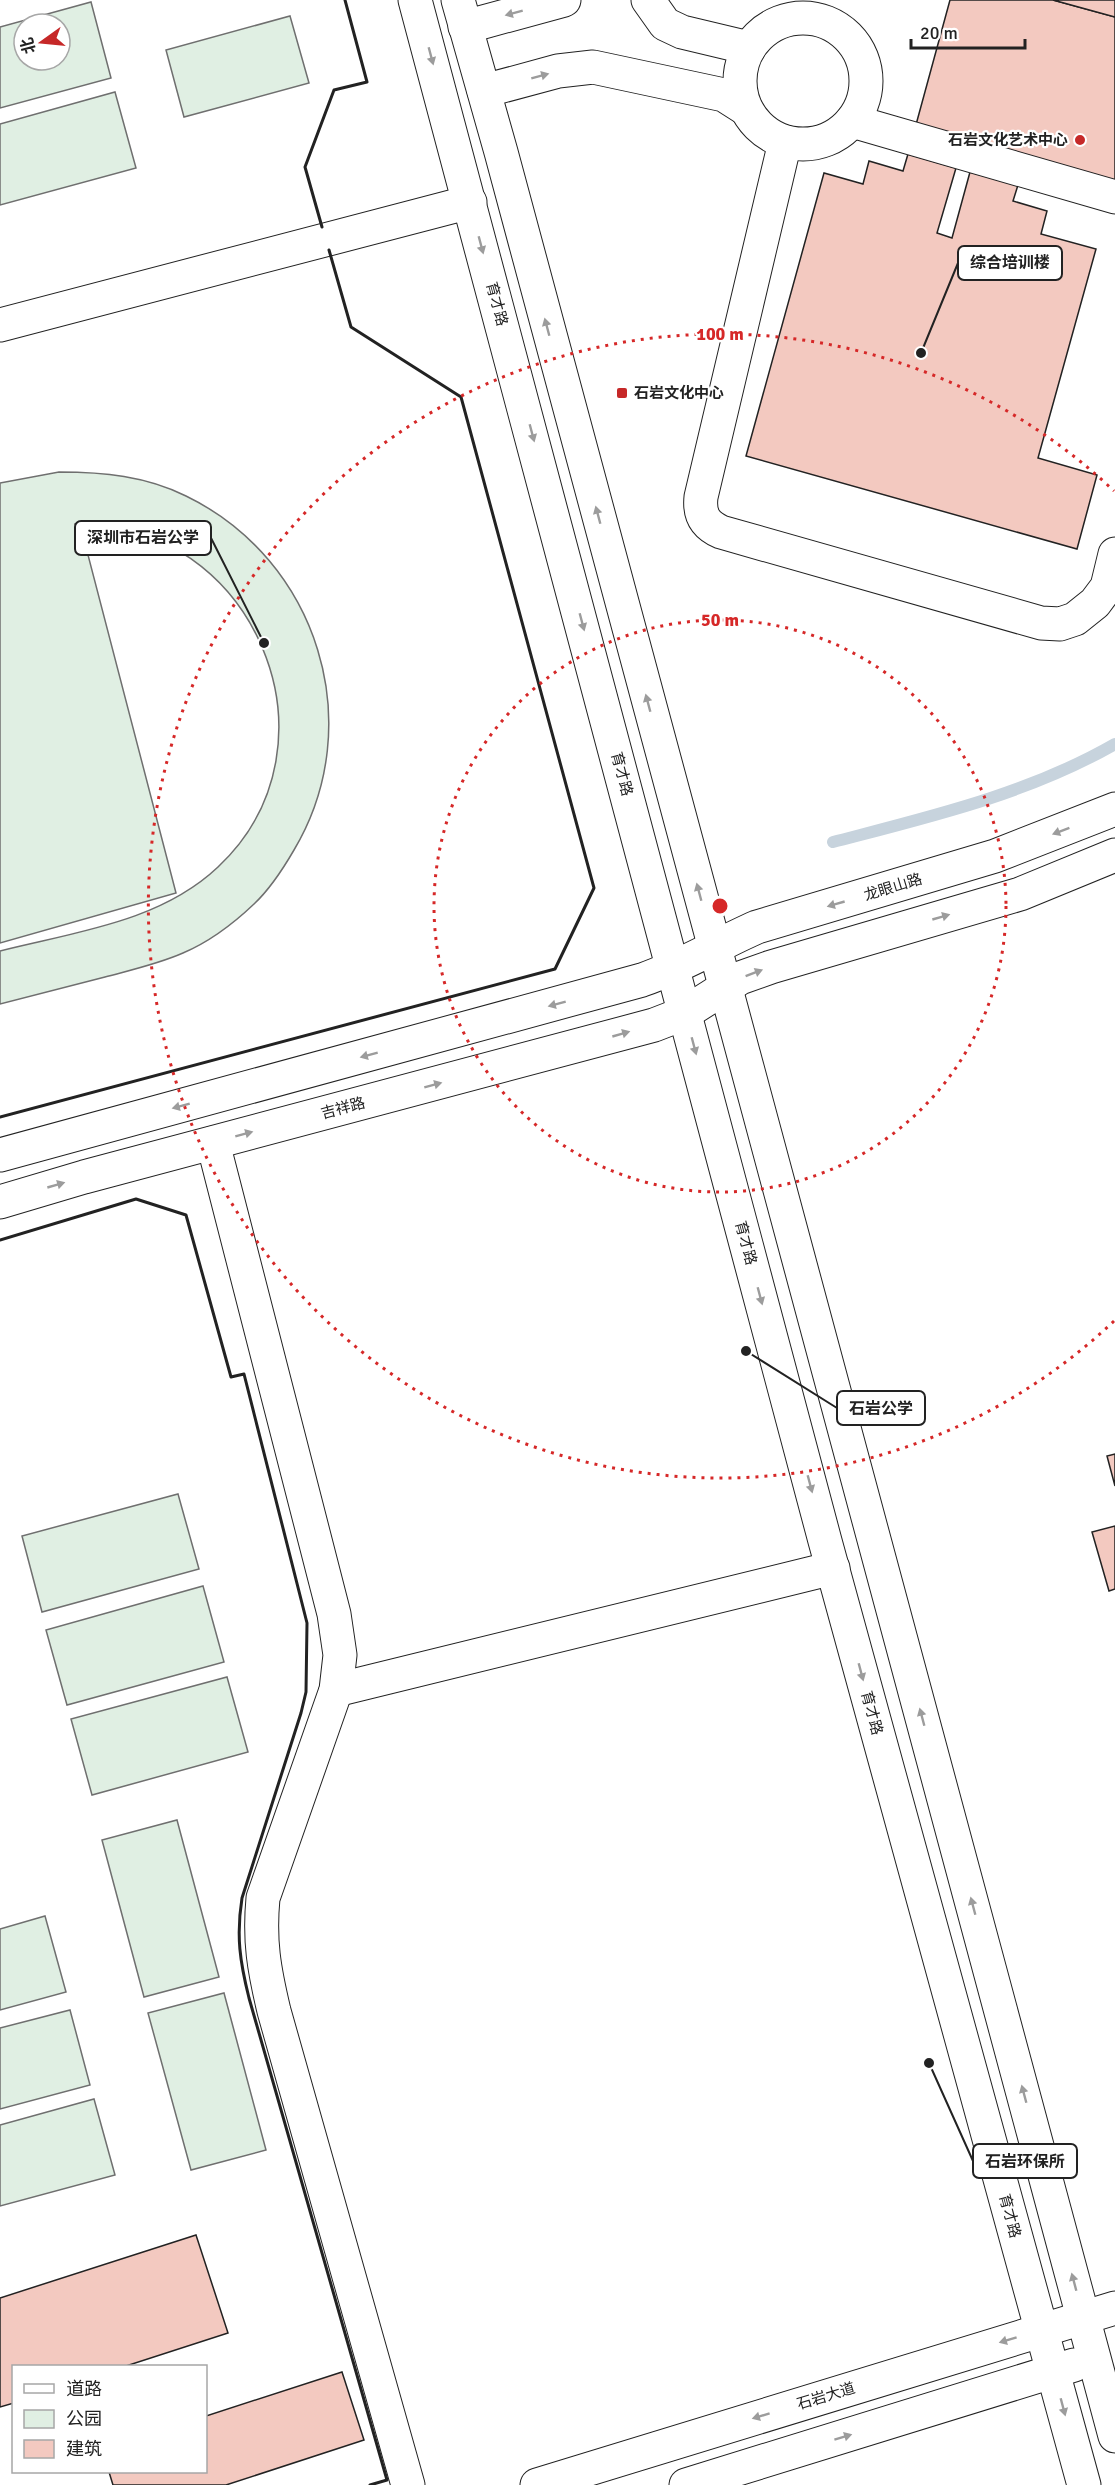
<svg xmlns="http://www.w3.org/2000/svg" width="1115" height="2485" font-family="Signika,'Noto Sans SC',sans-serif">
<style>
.green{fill:#e0efe3;stroke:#6f6f6f;stroke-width:1.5;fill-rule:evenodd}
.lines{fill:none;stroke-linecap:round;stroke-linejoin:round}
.stream{stroke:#c7d3dd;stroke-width:12}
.building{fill:#f3c9c0;stroke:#222;stroke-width:1.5}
.minor-casing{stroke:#222;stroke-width:35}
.minor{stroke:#fff;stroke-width:33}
.wall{stroke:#222;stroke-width:3}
.oneway{fill:#9c9c9c}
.ring{fill:none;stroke:#d62828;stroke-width:3;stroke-dasharray:3 6}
.poi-dot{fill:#c62828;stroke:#fff;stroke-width:2}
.labels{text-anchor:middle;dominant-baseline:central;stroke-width:4.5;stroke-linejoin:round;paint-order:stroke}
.poi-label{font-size:15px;font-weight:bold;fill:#222;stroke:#fff;text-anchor:end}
.street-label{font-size:15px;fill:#222;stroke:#fff}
.centre{fill:#d62828;stroke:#fff;stroke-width:3}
.ring-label{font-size:18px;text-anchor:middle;font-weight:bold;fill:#d62828;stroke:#fff;stroke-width:4.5;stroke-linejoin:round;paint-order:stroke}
.leader{fill:none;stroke:#222;stroke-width:2}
.callout-dot{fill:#222;stroke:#fff;stroke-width:2}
.callout{fill:#fff;stroke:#222;stroke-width:2}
.callout-label{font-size:16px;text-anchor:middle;font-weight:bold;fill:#222}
</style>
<rect width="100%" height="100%" fill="#fff"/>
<g class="green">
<path d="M91 2 111 78 0 108V27ZM24 24H60V60H24Z"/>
<polygon points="290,16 309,83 184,117 166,50"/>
<polygon points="115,92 136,168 0,205 0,124"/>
<path d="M59 472C103 472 146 476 186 496 318 560 369 724 294 850 283 869 270 889 254 904 233 924 209 942 183 953 158 964 131 970 105 977 70 986 35 995 0 1004V951C75 932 160 922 218 867 349 744 253 520 75 524L76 529 81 528 176 893 0 943V483Z"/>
<polygon points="178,1494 199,1569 42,1612 22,1536"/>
<polygon points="203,1586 224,1662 67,1705 46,1630"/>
<polygon points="227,1677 248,1752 92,1795 71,1719"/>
<polygon points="177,1820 219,1977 144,1997 102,1840"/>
<polygon points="45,1916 66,1992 0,2010 0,1929"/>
<polygon points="224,1993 266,2150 191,2170 148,2013"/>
<polygon points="70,2010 90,2085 0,2109 0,2028"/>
<polygon points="94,2099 115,2175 0,2206 0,2125"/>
</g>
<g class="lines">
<path class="stream" d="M833 842C929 817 1028 794 1115 744"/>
</g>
<g class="building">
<polygon points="950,0 1053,0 1115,17 1115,212 908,154"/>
<polygon points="1053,0 1115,0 1115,17"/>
<polygon points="908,154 956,168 937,233 952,238 970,172 1018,185 1013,201 1047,211 1041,234 1096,249 1038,458 1097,475 1077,549 746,456 824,173 863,184 869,161 903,171"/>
<polygon points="1115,1454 1115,1486 1107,1456"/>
<polygon points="1115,1526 1115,1589 1109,1591 1092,1532"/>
<polygon points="196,2235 228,2333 126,2366 14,2366 14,2403 0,2407 0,2298"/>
<polygon points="342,2372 364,2440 226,2485 113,2485 109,2472 206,2472 206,2416"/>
</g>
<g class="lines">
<g class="minor-casing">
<g id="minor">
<polyline points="415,0 825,1541 1084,2485"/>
<polyline points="458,0 501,152 1115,2436"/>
<polyline points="648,0 665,24 682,32 749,48"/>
<circle cx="803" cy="81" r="63"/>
<polyline points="465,27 564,0"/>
<polyline points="484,91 558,71 593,67 724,95 746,109"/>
<polyline points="852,121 1115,197"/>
<path d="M785 142 701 497C699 515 705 525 721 532L1041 623 1060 624 1075 619 1095 603 1107 587 1115 554"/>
<polyline points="0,325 470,202"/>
<path d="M213 1143 334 1614 340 1655 336 1690 263 1898C259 1941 264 1969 274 2011L408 2485"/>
<path d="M0 1155 642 980C683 966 718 944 757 927L995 856 1115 809"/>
<polyline points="0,1202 84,1177 654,1025 685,1013 740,978 771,967 1020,894 1115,855"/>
<polyline points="336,1690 833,1568"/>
<polyline points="537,2485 1115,2308"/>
<polyline points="686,2485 1074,2365"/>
</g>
</g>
<use href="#minor" class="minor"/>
<g class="wall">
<polyline points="322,227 305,167 334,90 367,82 345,0"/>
<polyline points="0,1117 555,969 594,888 461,397 351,327 329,250"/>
<path d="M0 1240 136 1199 186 1215 231 1377 244 1374 307 1623 306 1692 301 1713 242 1898C236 1936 240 1962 249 1998L387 2480 370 2485"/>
</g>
</g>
<defs><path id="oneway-solid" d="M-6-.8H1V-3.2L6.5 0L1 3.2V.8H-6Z" transform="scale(1.5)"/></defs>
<g class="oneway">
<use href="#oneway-solid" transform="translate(514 13) rotate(165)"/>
<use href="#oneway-solid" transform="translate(431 56) rotate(75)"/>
<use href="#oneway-solid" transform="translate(540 76) rotate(-15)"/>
<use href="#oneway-solid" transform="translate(481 245) rotate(75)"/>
<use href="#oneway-solid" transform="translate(547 327) rotate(-105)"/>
<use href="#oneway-solid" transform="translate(532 433) rotate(75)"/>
<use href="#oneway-solid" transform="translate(598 515) rotate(-105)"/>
<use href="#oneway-solid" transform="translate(582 622) rotate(75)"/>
<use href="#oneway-solid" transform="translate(648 703) rotate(-105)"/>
<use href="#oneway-solid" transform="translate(1061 831) rotate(159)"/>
<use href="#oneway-solid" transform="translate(699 892) rotate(-105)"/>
<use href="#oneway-solid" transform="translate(836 904) rotate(164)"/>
<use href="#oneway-solid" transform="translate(941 917) rotate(-16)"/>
<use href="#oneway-solid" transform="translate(754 973) rotate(-21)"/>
<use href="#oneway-solid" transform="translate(557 1004) rotate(165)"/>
<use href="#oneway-solid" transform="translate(621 1034) rotate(-16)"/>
<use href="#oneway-solid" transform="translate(694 1046) rotate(75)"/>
<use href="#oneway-solid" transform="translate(369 1055) rotate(165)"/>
<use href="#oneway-solid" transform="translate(433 1085) rotate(-15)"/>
<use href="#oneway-solid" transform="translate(181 1106) rotate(165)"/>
<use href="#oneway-solid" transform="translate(244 1134) rotate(-15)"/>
<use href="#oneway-solid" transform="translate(56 1185) rotate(-16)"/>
<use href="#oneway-solid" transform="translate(760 1296) rotate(75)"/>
<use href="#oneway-solid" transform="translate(810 1484) rotate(75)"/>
<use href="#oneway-solid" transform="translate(861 1672) rotate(75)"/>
<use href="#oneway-solid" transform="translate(922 1717) rotate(-105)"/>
<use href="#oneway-solid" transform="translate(973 1906) rotate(-105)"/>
<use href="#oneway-solid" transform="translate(1024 2094) rotate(-105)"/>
<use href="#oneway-solid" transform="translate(1074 2282) rotate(-105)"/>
<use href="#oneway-solid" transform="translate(1008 2340) rotate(163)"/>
<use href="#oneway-solid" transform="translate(1063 2407) rotate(75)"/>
<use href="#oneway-solid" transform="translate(761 2416) rotate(163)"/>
<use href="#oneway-solid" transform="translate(843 2437) rotate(-17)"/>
</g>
<g class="ring">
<circle cx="720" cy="906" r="286"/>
<path d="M1114 1321A572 572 0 1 1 1114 491"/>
</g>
<g class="poi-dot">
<circle cx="1080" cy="140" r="6"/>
<rect x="616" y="387" width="12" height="12" rx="3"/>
</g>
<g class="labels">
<g class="poi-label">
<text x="1068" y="140">石岩文化艺术中心</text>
<text x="634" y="393" text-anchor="start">石岩文化中心</text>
</g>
<g class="street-label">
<text transform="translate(497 304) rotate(75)">育才路</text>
<text transform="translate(622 774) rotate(75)">育才路</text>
<text transform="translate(893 887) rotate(-17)">龙眼山路</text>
<text transform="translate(343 1108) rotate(-15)">吉祥路</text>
<text transform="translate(746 1243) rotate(75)">育才路</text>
<text transform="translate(872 1713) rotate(75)">育才路</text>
<text transform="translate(1010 2216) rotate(75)">育才路</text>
<text transform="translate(826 2396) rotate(-17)">石岩大道</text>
</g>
</g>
<circle cx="720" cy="906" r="9" class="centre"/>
<g class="ring-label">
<text x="720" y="340">100 m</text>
<text x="720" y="626">50 m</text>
</g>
<path class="leader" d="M921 353L958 263M264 643L211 538M746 1351L837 1408M929 2063L973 2161"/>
<g class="callout-dot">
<circle cx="921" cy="353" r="6"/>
<circle cx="264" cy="643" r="6"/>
<circle cx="746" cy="1351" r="6"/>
<circle cx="929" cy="2063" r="6"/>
</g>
<g class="callout">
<rect x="958" y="246" width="104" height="34" rx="6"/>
<rect x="75" y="521" width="136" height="34" rx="6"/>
<rect x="837" y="1391" width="88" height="34" rx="6"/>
<rect x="973" y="2144" width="104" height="34" rx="6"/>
</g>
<g class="callout-label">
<text x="1010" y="268">综合培训楼</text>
<text x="143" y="543">深圳市石岩公学</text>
<text x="881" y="1414">石岩公学</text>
<text x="1025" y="2167">石岩环保所</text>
</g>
<rect x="12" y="2365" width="195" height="108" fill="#ffffff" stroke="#a7a7a7" stroke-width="1.5"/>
<rect x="24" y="2384" width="30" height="9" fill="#ffffff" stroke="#a7a7a7" stroke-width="1.5"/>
<text x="66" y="2395" font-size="18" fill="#222222">道路</text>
<rect x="24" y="2410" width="30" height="18" fill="#e0efe3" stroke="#a7a7a7" stroke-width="1.5"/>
<text x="66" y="2425" font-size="18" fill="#222222">公园</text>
<rect x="24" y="2440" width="30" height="18" fill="#f3c9c0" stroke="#a7a7a7" stroke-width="1.5"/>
<text x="66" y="2455" font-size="18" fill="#222222">建筑</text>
<g transform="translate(42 42) rotate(255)"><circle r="28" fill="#ffffff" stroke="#a7a7a7" stroke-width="1.5"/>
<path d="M0-4.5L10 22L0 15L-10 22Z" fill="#c62828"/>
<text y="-9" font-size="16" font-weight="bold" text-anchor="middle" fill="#222222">北</text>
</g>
<path d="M911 39v9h114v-9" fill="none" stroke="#222222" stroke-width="3"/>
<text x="920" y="39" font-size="18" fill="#222222" stroke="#ffffff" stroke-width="4.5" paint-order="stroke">20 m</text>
</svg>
